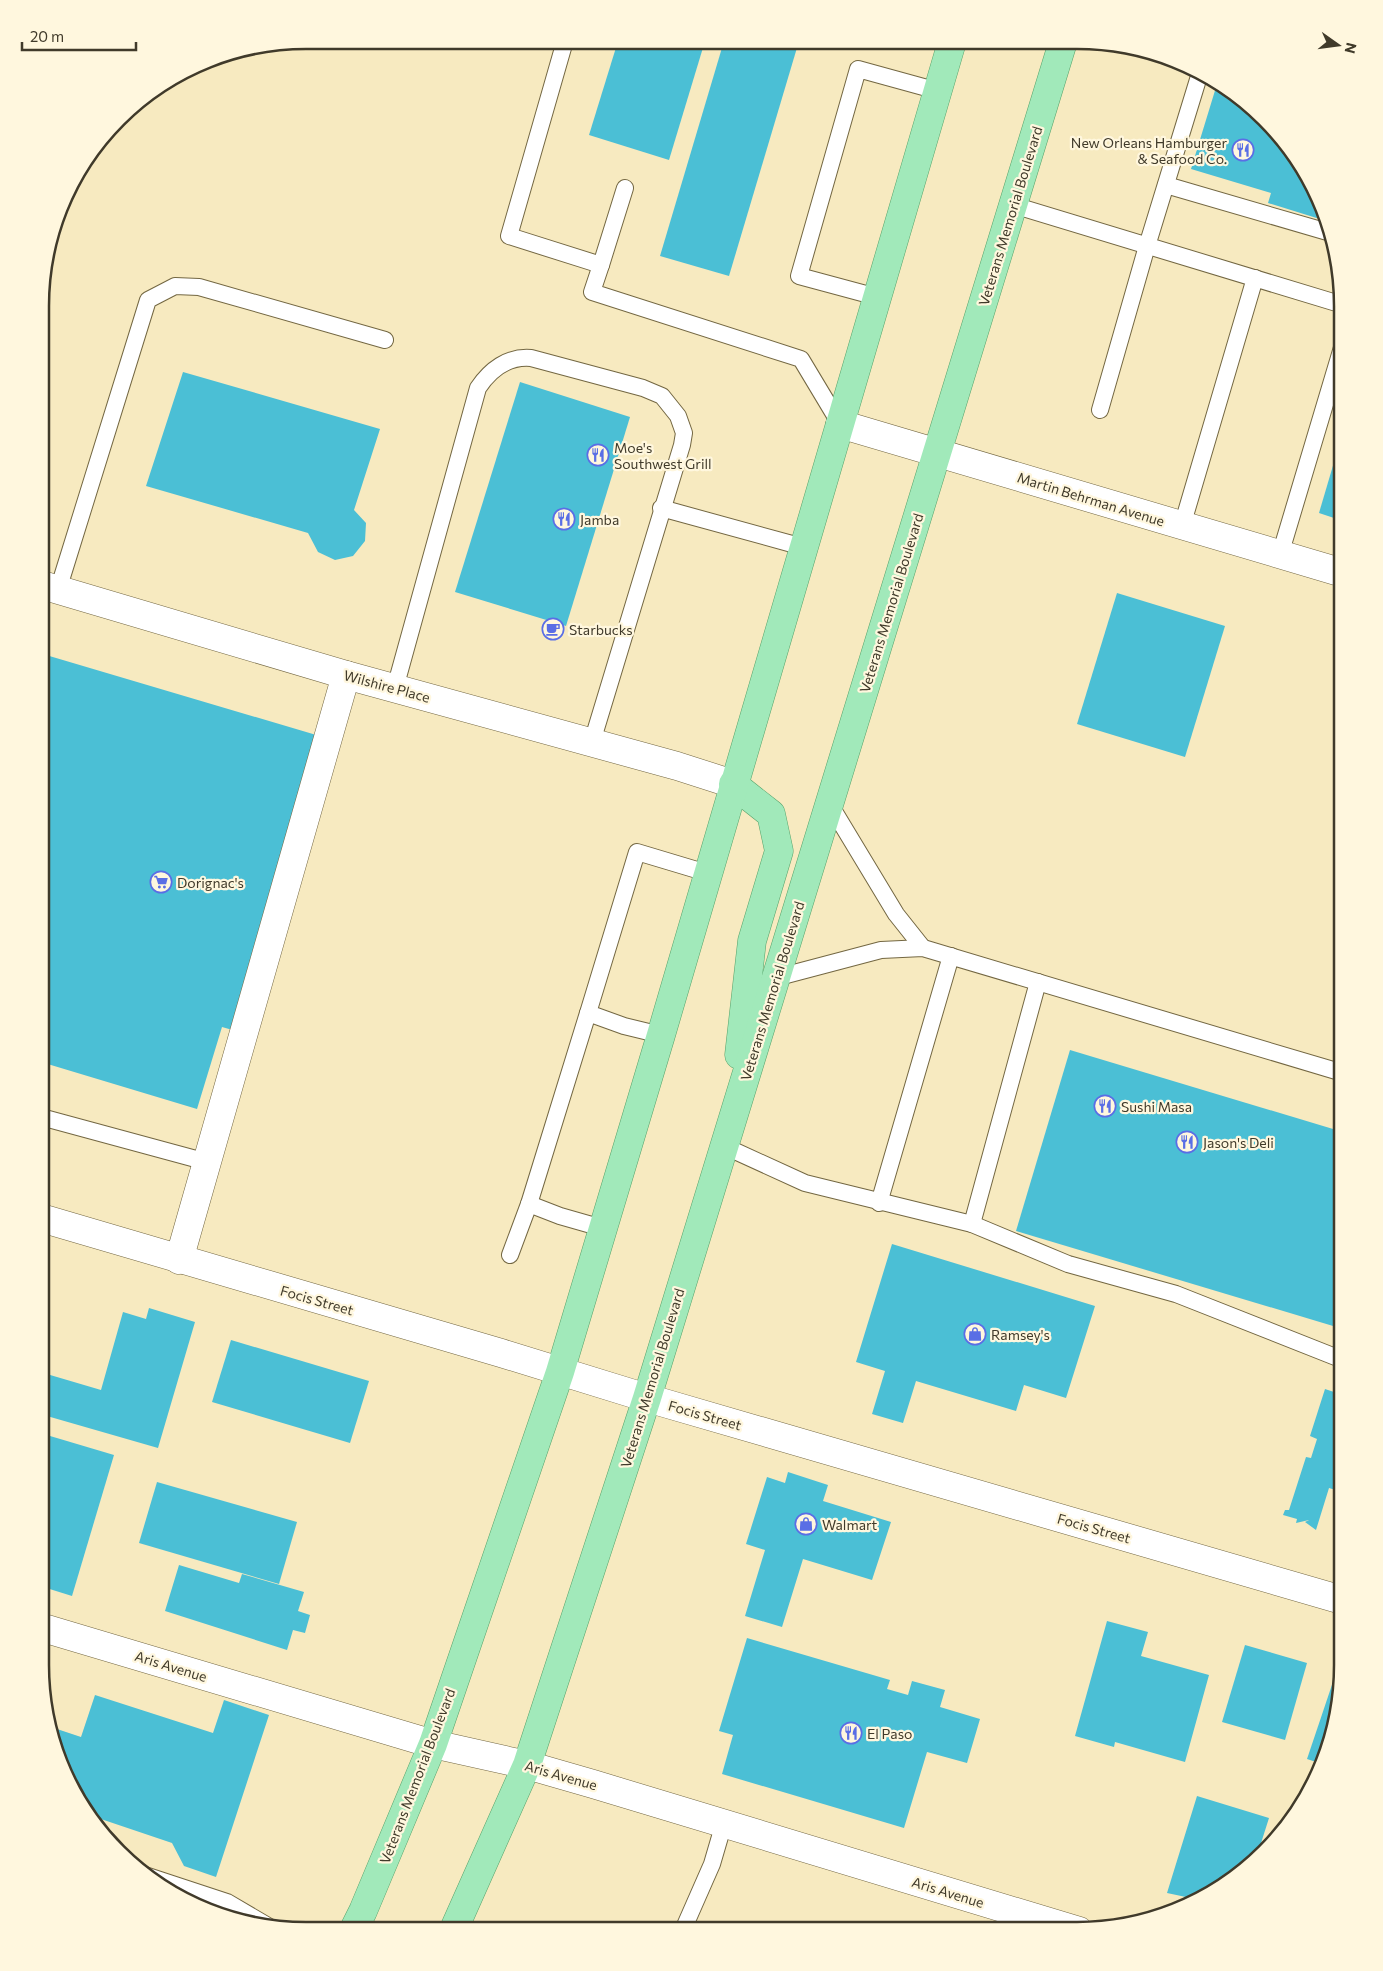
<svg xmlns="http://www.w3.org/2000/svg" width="1383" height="1971" font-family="Commissioner,sans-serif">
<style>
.building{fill:#4bbfd5}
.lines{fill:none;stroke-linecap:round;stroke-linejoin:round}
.lane-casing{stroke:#736742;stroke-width:18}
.street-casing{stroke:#736742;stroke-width:29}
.primary-casing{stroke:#57a26a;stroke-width:29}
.lane{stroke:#fff;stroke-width:16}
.street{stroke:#fff;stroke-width:28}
.primary{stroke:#a1e9ba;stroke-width:28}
.labels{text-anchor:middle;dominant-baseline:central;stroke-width:4.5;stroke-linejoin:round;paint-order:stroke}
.poi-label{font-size:14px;fill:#403a2a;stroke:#fff7de;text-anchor:start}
.street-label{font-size:14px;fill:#403a2a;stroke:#fff7de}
.rim{fill:none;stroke:#403a2a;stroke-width:2.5}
</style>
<rect width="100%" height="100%" fill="#f7eac0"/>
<g class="building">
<polygon points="618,41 705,41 669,160 589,135"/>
<polygon points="724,41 799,41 729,276 660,256"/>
<polygon points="1217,84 1239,95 1277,131 1316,189 1325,215 1323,220 1268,203 1271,193 1191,169"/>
<polygon points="183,372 380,429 354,510 366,523 365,541 353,556 335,560 318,552 308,533 146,486"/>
<polygon points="520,382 630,417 566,626 455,592"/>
<polygon points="1342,435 1343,436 1343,521 1319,513"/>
<polygon points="1117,593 1225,626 1185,757 1077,724"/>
<polygon points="42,648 48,650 46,655 323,737 236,1031 222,1027 197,1109 41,1062"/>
<polygon points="1070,1050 1343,1132 1343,1329 1016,1231"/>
<polygon points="892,1244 1095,1306 1066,1398 1024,1385 1016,1411 916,1381 903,1423 872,1414 885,1371 856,1362"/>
<polygon points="149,1308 195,1322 158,1448 40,1414 40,1372 101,1390 123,1312 146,1319"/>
<polygon points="231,1340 369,1381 350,1443 212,1402"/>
<polygon points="1325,1389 1343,1395 1342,1492 1329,1488 1316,1530 1305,1522 1309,1520 1296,1523 1297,1519 1283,1515 1285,1510 1289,1510 1306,1457 1311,1458 1317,1439 1310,1436"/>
<polygon points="40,1433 114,1455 72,1596 40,1586"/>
<polygon points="788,1472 828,1485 823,1501 891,1522 872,1580 803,1559 782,1627 745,1616 765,1550 746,1544 767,1477 785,1483"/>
<polygon points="157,1482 297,1522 279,1584 139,1543"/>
<polygon points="179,1565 239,1583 242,1574 304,1592 298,1611 310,1615 305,1633 293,1630 287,1650 165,1611"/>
<polygon points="1107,1621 1148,1632 1141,1656 1209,1675 1185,1762 1115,1742 1114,1747 1075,1736"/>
<polygon points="747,1638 890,1680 887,1689 908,1695 912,1681 945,1690 940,1707 980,1719 967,1763 927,1752 904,1828 722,1774 733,1735 719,1731"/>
<polygon points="1245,1645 1307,1663 1285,1740 1222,1722"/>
<polygon points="1340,1661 1342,1661 1342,1683 1329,1751 1322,1764 1307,1759"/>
<polygon points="95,1695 213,1733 224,1700 269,1715 216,1877 184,1866 172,1843 89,1815 67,1782 48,1726 81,1737"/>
<polygon points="1197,1796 1269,1818 1255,1862 1247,1869 1239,1867 1236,1876 1200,1900 1167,1893"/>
<polygon points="171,1891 196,1899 194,1905"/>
</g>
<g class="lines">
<g class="lane-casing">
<g id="lane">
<polyline points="565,41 509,236 601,265 625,188"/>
<polyline points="1166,185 1331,233"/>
<polyline points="1013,205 1343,305"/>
<polyline points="601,265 592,292 801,359 840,424"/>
<polyline points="877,297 799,276 858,69 938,91"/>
<polyline points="1100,410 1147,246 1200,73"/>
<polyline points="661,508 803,547"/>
<polyline points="1182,526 1255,278"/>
<polyline points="1280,555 1343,344"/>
<polyline points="58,590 148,300 175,286 199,287 385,340"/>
<path d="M395 688 478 388C490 370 508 356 531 358L643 388 662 396 678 416 684 433 682 445 592 742"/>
<polyline points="829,803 896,914 923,948"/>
<polyline points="775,978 881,950 923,948 1343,1073"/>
<polyline points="661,1035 624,1026 588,1013 637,852 707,873"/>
<polyline points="41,1117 207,1162"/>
<polyline points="724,1146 805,1183 972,1224 1038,982"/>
<polyline points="879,1203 951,956"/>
<polyline points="529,1204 560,1216 602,1228"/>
<polyline points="972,1224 1068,1264 1176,1294 1343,1360"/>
<polyline points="510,1255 529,1204 588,1013"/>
<polyline points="142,1874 227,1902 273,1929"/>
<polyline points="683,1930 712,1864 724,1823"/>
</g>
</g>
<g class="street-casing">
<g id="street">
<polyline points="840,424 1343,573"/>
<polyline points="42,585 346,675 677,766 733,784"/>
<polyline points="41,1218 501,1353 647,1398 1342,1600"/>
<polyline points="179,1260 346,675"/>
<polyline points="40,1627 433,1744 527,1765 593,1784 1079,1931"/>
</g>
</g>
<g class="primary-casing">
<g id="primary">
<polyline points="733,784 771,814 779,851 752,941 739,1055"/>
<polyline points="354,1929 363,1911 433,1744 560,1372 661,1035 952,42"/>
<polyline points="454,1929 527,1765 647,1398 1063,42"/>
</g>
</g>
<use href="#lane" class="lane"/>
<use href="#street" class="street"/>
<use href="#primary" class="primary"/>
</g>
<defs>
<g id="restaurant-ring" transform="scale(1.125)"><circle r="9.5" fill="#fff7de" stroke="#5a6ee5" stroke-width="1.5"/><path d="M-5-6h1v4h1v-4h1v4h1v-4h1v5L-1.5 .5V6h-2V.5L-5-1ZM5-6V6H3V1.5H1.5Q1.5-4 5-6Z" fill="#5a6ee5"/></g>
<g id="cafe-ring" transform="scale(1.125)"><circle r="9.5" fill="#fff7de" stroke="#5a6ee5" stroke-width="1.5"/><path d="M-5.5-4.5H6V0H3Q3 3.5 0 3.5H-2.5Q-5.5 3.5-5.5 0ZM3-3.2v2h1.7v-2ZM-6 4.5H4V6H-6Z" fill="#5a6ee5"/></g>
<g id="supermarket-ring" transform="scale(1.125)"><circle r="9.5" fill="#fff7de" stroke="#5a6ee5" stroke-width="1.5"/><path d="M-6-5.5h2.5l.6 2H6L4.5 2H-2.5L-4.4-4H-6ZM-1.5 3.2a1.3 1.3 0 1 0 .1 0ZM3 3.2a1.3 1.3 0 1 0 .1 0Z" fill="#5a6ee5"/></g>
<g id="shop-ring" transform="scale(1.125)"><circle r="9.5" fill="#fff7de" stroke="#5a6ee5" stroke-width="1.5"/><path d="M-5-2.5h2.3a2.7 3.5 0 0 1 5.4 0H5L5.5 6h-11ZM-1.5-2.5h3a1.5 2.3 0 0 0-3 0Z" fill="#5a6ee5"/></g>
</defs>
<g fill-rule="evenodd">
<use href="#restaurant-ring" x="1243" y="150"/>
<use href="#restaurant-ring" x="598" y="455"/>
<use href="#restaurant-ring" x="564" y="519"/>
<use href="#cafe-ring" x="553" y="629"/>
<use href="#supermarket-ring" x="161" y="882"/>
<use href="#restaurant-ring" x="1105" y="1106"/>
<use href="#restaurant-ring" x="1187" y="1142"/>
<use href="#shop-ring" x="975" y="1334"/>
<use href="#shop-ring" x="806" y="1524"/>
<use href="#restaurant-ring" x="851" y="1733"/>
</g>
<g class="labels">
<g class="poi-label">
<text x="1227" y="142" text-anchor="end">New Orleans Hamburger<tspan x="1227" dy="16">&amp; Seafood Co.</tspan></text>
<text x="614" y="447">Moe's<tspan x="614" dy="16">Southwest Grill</tspan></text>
<text x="580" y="519">Jamba</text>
<text x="569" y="629">Starbucks</text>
<text x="177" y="882">Dorignac's</text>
<text x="1121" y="1106">Sushi Masa</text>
<text x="1203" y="1142">Jason's Deli</text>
<text x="991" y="1334">Ramsey's</text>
<text x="822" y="1524">Walmart</text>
<text x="867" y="1733">El Paso</text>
</g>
<g class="street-label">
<text transform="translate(1010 216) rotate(-73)">Veterans Memorial Boulevard</text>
<text transform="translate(1091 499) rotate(17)">Martin Behrman Avenue</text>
<text transform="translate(891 603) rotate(-73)">Veterans Memorial Boulevard</text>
<text transform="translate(387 686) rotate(15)">Wilshire Place</text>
<text transform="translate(772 991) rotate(-73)">Veterans Memorial Boulevard</text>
<text transform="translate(317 1300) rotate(16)">Focis Street</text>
<text transform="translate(652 1378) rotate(-73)">Veterans Memorial Boulevard</text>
<text transform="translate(705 1415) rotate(16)">Focis Street</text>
<text transform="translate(1094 1528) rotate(16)">Focis Street</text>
<text transform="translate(171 1666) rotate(17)">Aris Avenue</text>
<text transform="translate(561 1775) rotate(16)">Aris Avenue</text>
<text transform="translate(417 1776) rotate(-69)">Veterans Memorial Boulevard</text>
<text transform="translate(948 1892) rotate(17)">Aris Avenue</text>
</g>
</g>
<path d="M0 0H1383V1971H0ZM306 49H1077A257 257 0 0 1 1334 306V1665A257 257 0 0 1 1077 1922H306A257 257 0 0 1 49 1665V306A257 257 0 0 1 306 49Z" fill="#fff7de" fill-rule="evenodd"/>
<path class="rim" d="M306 49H1077A257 257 0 0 1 1334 306V1665A257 257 0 0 1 1077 1922H306A257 257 0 0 1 49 1665V306A257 257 0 0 1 306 49Z"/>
<g transform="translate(1338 45) rotate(104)" stroke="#fff7de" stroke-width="4" paint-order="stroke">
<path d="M0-4L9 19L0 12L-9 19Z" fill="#403a2a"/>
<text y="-8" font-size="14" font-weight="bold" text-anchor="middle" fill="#403a2a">N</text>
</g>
<path d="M22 42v8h114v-8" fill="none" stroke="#403a2a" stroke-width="2.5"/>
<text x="30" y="42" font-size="15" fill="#403a2a" stroke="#fff7de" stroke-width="4" paint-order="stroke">20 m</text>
</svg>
